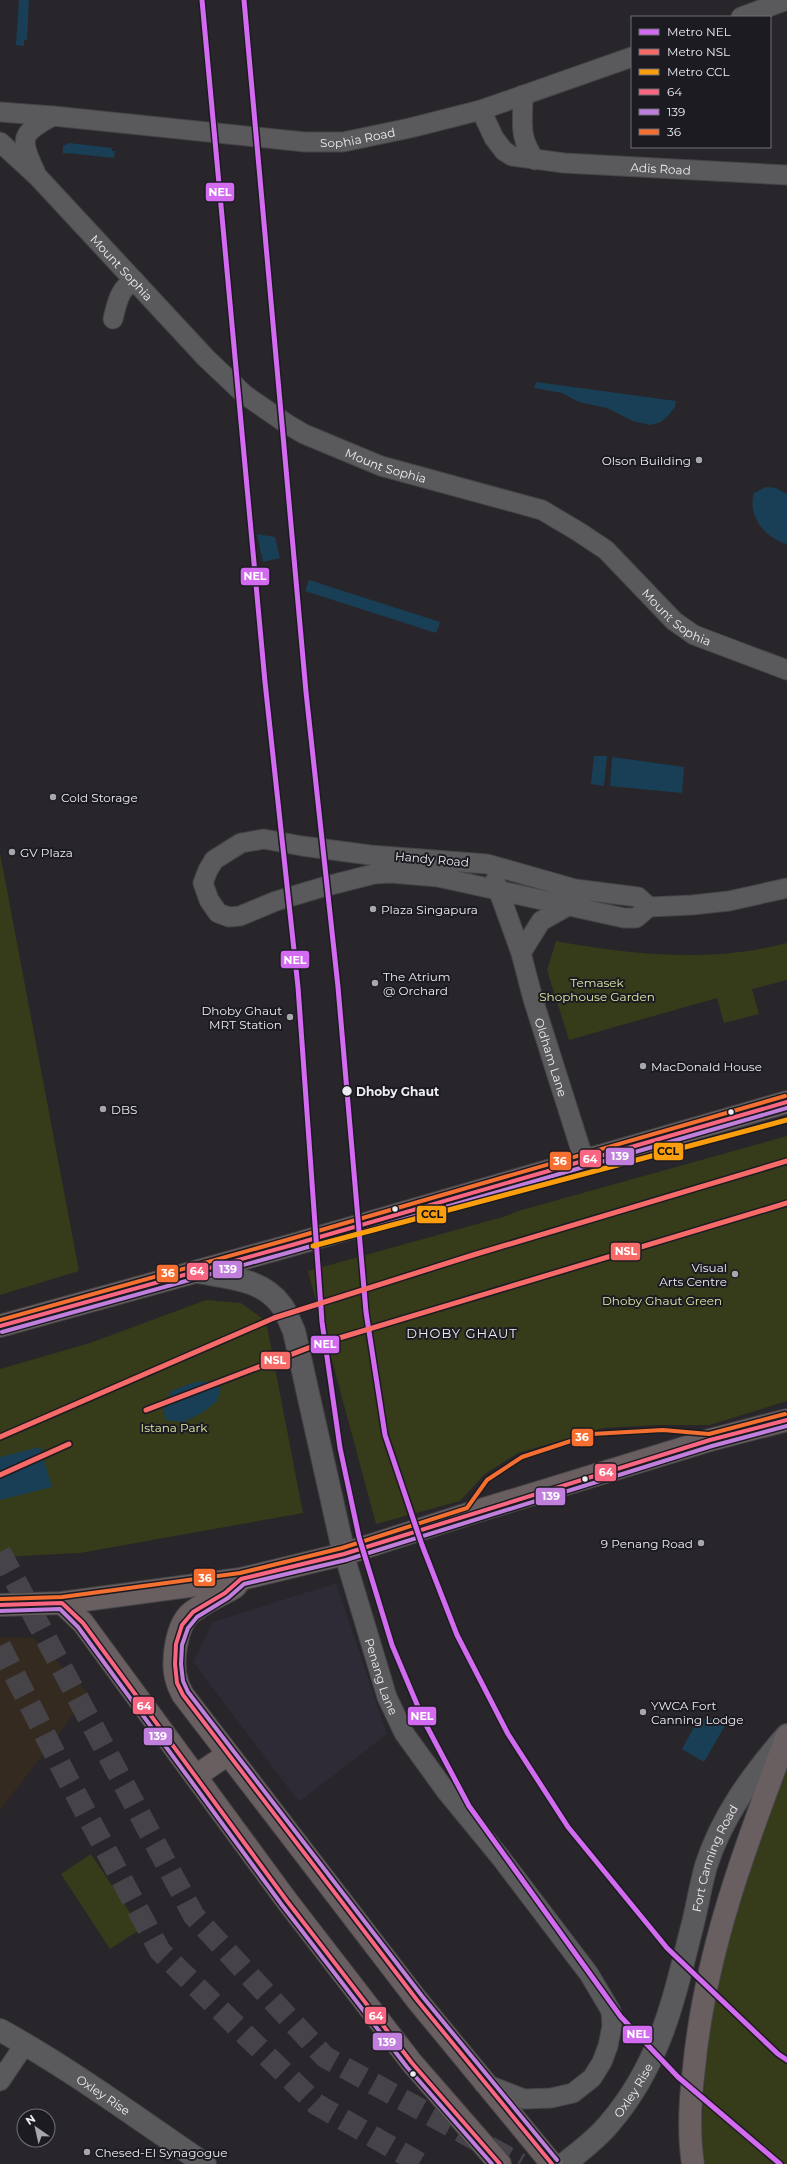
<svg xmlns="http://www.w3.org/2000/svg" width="787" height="2164" font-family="Montserrat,sans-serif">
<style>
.built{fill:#2e2a36}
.education{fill:#352a1f}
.green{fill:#363b1a}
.water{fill:#193f56}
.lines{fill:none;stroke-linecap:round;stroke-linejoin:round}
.motorway-tunnel{stroke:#464448;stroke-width:22;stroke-dasharray:22 11;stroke-linecap:butt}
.minor-casing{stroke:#454447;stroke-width:21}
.tertiary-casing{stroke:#454447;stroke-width:24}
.secondary-casing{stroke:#454447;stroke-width:24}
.primary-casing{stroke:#454447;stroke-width:24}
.minor{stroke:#5a595c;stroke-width:19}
.tertiary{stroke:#5a595c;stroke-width:22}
.secondary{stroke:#5a595c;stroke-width:22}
.primary{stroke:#695e60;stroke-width:22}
.bus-1-casing{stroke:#1d1b22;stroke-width:7}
.bus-2-casing{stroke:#1d1b22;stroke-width:7}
.bus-3-casing{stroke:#1d1b22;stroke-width:7}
.bus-1{stroke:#fa6682;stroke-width:4}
.bus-2{stroke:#c07fdc;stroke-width:4}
.bus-3{stroke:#f46f30;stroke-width:4}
.metro-1-casing{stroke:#1d1b22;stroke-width:8}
.metro-2-casing{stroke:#1d1b22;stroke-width:8}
.metro-3-casing{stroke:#1d1b22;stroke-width:8}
.metro-1{stroke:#d26bf0;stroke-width:5}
.metro-2{stroke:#f66b68;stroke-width:5}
.metro-3{stroke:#fa9e0d;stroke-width:5}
.poi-dot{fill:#a8a7ab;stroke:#1d1b22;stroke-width:1.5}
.stop-dot{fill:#edecf1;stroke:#1d1b22;stroke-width:1.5}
.labels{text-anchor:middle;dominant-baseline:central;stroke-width:4;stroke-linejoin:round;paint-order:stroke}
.street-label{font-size:12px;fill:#edecf1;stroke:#1d1b22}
.poi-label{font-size:12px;fill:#edecf1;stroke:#1d1b22;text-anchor:start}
.park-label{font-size:12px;fill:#ddeaa4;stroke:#1d1b22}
.stop-label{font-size:12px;font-weight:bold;fill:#edecf1;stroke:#1d1b22;text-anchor:start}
.neighbourhood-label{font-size:13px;letter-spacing:1px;fill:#edecf1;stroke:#1d1b22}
.line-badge{stroke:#1d1b22;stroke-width:1.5}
.badge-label{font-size:11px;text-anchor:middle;font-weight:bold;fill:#fff}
.pale-badge-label{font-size:11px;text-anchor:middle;font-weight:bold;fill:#111}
</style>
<rect width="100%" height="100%" fill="#28262a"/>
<polygon class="built" points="336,1583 387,1734 299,1802 193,1662 213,1622"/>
<polygon class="education" points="0,1637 34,1638 89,1694 0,1810"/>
<g class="green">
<polygon points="0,853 79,1271 0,1295"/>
<path d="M556 941C632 955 712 963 787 943V980L752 989 759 1014 724 1023 717 998 569 1040 547 970Z"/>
<polygon points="787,1136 787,1401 710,1425 657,1425 603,1428 518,1453 485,1474 460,1501 376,1524 308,1271 506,1216 518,1211"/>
<polygon points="206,1300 241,1303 266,1321 303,1513 80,1553 0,1557 0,1369 90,1343"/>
<polygon points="787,1768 787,2164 700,2164 707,2035 733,1916 781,1779"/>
<polygon points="91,1854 141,1929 110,1949 61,1874"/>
</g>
<g class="water">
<polygon points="19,0 29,0 27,40 24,40 24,46 16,45"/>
<polygon points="69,143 112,148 112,151 115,151 114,158 66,153 63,154 63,146"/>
<polygon points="536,382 676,401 675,407 668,416 661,422 650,425 633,421 607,408 579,402 562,393 534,388"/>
<path d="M766 487 776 488 787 494V544C765 538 747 516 754 493Z"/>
<polygon points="257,534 275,537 280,558 263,562"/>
<polygon points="309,580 440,622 436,633 305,591"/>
<polygon points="594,756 607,756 604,786 591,784"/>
<polygon points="612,757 684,767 682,793 610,786"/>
<polygon points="204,1381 221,1388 217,1401 202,1413 183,1422 166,1420 163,1410 171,1391 192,1383"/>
<polygon points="40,1447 52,1487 0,1500 0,1457"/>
<polygon points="731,1715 704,1762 682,1749 698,1720"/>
</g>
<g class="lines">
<g class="motorway-tunnel">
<polyline points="0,1552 194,1916 325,2057 520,2164"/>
<polyline points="0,1646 66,1776 160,1951 316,2104 421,2164"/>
</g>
<g class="minor-casing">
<g id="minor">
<polyline points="741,17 787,0"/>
<path d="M523 95C523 123 518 136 535 160"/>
<path id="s1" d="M481 110 494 138 504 151 512 156 564 163 787 175"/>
<polyline points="0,112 53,116"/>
<path id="s2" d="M0 142 38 177 206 358 245 395 287 424 304 434 381 466 542 510 579 532 606 550 674 621 694 635 787 670"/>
<path id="s3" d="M35 171C19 138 21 133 53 116L305 142H343L410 128 481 110 632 57"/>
<path d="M113 319C117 304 119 287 135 281"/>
<path id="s4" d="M495 881 521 953 533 999 584 1160"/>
<polyline points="649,907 638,897 575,889 487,864 370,855 302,846 264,839 241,843 214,860 208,870 203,883 209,900 218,913 229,917 240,916 276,901 323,887 374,874 391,873 438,877 624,918 636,918 649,907 692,905 729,901 787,888"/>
<polyline points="521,953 541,921 566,907"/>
<path id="s5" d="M344 1554 387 1697 404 1733 446 1791 501 1858 589 1974 611 2011 612 2026 608 2046 602 2062 592 2078 573 2093 551 2098 524 2099 483 2083"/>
<polyline points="0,2081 25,2044"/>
</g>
</g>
<g class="tertiary-casing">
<path id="tertiary" d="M198 1272C228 1278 262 1278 282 1306 287 1313 290 1323 294 1331L344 1554"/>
</g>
<g class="secondary-casing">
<g id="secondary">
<path id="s6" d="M0 2030C71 2069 137 2118 205 2164"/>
<path id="s7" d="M564 2164C579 2152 597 2139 609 2124 659 2066 673 2003 691 1931 697 1909 700 1887 706 1866 722 1816 753 1774 787 1735"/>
</g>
</g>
<g class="primary-casing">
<g id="primary">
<polyline points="0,1326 292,1245 787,1102"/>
<path d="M239 1582 235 1587C221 1595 205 1602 192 1612 176 1624 171 1663 177 1681 178 1686 181 1691 183 1695L417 2000 552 2164"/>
<polyline points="62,1603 83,1623 287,1901 412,2063 500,2164"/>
<polyline points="0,1605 62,1603 241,1579 344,1554 471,1513 710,1440 787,1420"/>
<polyline points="196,1776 228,1754"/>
<path d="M693 2164C688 2132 690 2100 694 2068 705 1952 746 1844 787 1736"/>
</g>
</g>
<use href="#minor" class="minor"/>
<use href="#tertiary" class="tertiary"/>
<use href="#secondary" class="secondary"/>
<use href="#primary" class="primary"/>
<g class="bus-1-casing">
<g id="bus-1">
<polyline points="0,1326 292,1245 787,1102"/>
<polyline points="0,1605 62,1603 83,1623 287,1901 412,2063 500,2164"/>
<polyline points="552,2164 417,2000 183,1695 177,1683 175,1664 176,1644 182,1625 193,1612 225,1593 241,1579 344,1554 710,1440 787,1420"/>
</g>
</g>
<g class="bus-2-casing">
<g id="bus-2">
<polyline points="2,1332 294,1251 787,1108"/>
<polyline points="0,1611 60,1609 78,1627 282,1905 407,2067 492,2164"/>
<polyline points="557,2160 422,1996 188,1692 183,1681 181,1664 182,1645 188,1628 197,1617 228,1598 244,1584 346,1560 712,1446 787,1426"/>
</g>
</g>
<g class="bus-3-casing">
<g id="bus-3">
<polyline points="0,1320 290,1239 785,1096"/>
<polyline points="0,1599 62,1597 240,1573 342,1548 467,1508 487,1480 522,1457 592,1434 663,1430 709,1434 785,1414"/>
</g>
</g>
<use href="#bus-1" class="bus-1"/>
<use href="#bus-2" class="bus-2"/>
<use href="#bus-3" class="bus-3"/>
<g class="metro-1-casing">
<g id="metro-1">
<polyline points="202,0 265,682 298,987 322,1322 340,1448 359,1537 392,1645 424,1721 469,1806 621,2017 678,2077 780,2164"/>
<polyline points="244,0 306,692 338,987 366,1312 385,1435 422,1545 457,1635 508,1734 568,1827 667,1948 778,2054 787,2060"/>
</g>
</g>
<g class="metro-2-casing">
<g id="metro-2">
<polyline points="146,1410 316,1345 787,1203"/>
<polyline points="0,1437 274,1318 473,1255 787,1161"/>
<polyline points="0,1475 69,1444"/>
</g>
</g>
<g class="metro-3-casing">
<polyline id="metro-3" points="313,1246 787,1120"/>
</g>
<use href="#metro-1" class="metro-1"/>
<use href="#metro-2" class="metro-2"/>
<use href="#metro-3" class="metro-3"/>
</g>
<g class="poi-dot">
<circle cx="699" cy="460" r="4"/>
<circle cx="53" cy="797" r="4"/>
<circle cx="12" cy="852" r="4"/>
<circle cx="373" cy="909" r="4"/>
<circle cx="375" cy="983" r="4"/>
<circle cx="290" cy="1017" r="4"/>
<circle cx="643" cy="1066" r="4"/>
<circle cx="103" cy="1109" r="4"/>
<circle cx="735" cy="1274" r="4"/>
<circle cx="701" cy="1543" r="4"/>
<circle cx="643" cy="1712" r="4"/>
<circle cx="87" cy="2152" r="4"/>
</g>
<g class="stop-dot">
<circle cx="347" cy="1091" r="5.5"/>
<circle cx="731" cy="1112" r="3.5"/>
<circle cx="395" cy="1209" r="3.5"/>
<circle cx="585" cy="1479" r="3.5"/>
<circle cx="413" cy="2074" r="3.5"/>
</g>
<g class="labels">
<g class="street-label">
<text stroke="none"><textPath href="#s3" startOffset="377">Sophia Road</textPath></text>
<text stroke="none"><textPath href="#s1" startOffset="206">Adis Road</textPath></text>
<text stroke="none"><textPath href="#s2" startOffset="175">Mount Sophia</textPath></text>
<text stroke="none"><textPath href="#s2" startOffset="511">Mount Sophia</textPath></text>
<text stroke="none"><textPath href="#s2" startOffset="847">Mount Sophia</textPath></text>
<text transform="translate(432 859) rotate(5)">Handy Road</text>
<text stroke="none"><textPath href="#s4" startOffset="185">Oldham Lane</textPath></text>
<text stroke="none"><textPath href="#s5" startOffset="128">Penang Lane</textPath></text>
<text stroke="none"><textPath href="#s7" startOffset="349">Fort Canning Road</textPath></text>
<text stroke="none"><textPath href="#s7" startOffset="102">Oxley Rise</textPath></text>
<text stroke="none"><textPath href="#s6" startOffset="122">Oxley Rise</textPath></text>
</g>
<g class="poi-label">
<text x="691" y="460" text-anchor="end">Olson Building</text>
<text x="61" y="797">Cold Storage</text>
<text x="20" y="852">GV Plaza</text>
<text x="381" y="909">Plaza Singapura</text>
<text x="383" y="976">The Atrium<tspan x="383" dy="14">@ Orchard</tspan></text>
<text x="282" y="1010" text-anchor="end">Dhoby Ghaut<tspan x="282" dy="14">MRT Station</tspan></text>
<text x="651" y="1066">MacDonald House</text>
<text x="111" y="1109">DBS</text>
<text x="727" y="1267" text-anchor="end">Visual<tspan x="727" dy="14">Arts Centre</tspan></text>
<text x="693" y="1543" text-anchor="end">9 Penang Road</text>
<text x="651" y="1705">YWCA Fort<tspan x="651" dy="14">Canning Lodge</tspan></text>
<text x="95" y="2152">Chesed-El Synagogue</text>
</g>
<g class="park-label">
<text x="597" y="982">Temasek<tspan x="597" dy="14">Shophouse Garden</tspan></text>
<text x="662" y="1300">Dhoby Ghaut Green</text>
<text x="174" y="1427">Istana Park</text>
</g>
<g class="stop-label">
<text x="356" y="1091">Dhoby Ghaut</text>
</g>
<g class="neighbourhood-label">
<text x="462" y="1333">DHOBY GHAUT</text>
</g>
</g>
<g class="line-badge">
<rect x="205" y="182" width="30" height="20" rx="4" fill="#d26bf0"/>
<rect x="240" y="567" width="30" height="19" rx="4" fill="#d26bf0"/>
<rect x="280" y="950" width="30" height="19" rx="4" fill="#d26bf0"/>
<rect x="653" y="1142" width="31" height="19" rx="4" fill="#fa9e0d"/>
<rect x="605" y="1147" width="30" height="19" rx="4" fill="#c07fdc"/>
<rect x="579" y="1149" width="23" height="19" rx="4" fill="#fa6682"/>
<rect x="549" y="1151" width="23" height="20" rx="4" fill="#f46f30"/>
<rect x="416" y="1205" width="31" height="19" rx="4" fill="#fa9e0d"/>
<rect x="610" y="1242" width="31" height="19" rx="4" fill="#f66b68"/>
<rect x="212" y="1260" width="31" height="19" rx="4" fill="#c07fdc"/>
<rect x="186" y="1262" width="23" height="19" rx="4" fill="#fa6682"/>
<rect x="156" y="1264" width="23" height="19" rx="4" fill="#f46f30"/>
<rect x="310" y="1335" width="30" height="19" rx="4" fill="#d26bf0"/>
<rect x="260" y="1351" width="31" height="19" rx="4" fill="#f66b68"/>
<rect x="571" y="1428" width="23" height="19" rx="4" fill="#f46f30"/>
<rect x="594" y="1463" width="23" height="19" rx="4" fill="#fa6682"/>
<rect x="535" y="1487" width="31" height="19" rx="4" fill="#c07fdc"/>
<rect x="193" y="1568" width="23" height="19" rx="4" fill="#f46f30"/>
<rect x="132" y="1696" width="23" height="19" rx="4" fill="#fa6682"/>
<rect x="407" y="1706" width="30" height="20" rx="4" fill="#d26bf0"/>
<rect x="143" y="1727" width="30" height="19" rx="4" fill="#c07fdc"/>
<rect x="364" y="2006" width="23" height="19" rx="4" fill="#fa6682"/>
<rect x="622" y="2025" width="31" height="19" rx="4" fill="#d26bf0"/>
<rect x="372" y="2032" width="31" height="19" rx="4" fill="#c07fdc"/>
</g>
<g class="badge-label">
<text x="220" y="196">NEL</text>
<text x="255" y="580">NEL</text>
<text x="295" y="964">NEL</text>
<text x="620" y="1160">139</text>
<text x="590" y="1163">64</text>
<text x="560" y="1165">36</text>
<text x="626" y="1255">NSL</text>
<text x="228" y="1273">139</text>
<text x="197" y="1275">64</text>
<text x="168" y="1277">36</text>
<text x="325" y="1348">NEL</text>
<text x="275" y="1364">NSL</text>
<text x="582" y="1441">36</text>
<text x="606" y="1476">64</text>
<text x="551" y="1500">139</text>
<text x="205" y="1582">36</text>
<text x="144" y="1710">64</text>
<text x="422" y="1720">NEL</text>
<text x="158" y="1740">139</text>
<text x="376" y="2020">64</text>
<text x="638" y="2038">NEL</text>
<text x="387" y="2046">139</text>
</g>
<g class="pale-badge-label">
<text x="668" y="1155">CCL</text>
<text x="432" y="1218">CCL</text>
</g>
<rect x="631" y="16" width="140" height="132" fill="#1d1b22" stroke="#706f75"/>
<rect x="639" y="29" width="20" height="6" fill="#d26bf0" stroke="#706f75"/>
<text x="667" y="36" font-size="12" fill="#edecf1">Metro NEL</text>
<rect x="639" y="49" width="20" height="6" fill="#f66b68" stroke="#706f75"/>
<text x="667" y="56" font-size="12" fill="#edecf1">Metro NSL</text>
<rect x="639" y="69" width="20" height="6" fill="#fa9e0d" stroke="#706f75"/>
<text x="667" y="76" font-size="12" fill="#edecf1">Metro CCL</text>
<rect x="639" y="89" width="20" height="6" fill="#fa6682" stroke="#706f75"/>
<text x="667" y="96" font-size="12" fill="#edecf1">64</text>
<rect x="639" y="109" width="20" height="6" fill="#c07fdc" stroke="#706f75"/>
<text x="667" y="116" font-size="12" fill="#edecf1">139</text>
<rect x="639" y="129" width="20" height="6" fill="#f46f30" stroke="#706f75"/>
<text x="667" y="136" font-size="12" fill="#edecf1">36</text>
<g transform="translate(36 2128) rotate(326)"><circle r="19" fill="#1d1b22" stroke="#706f75"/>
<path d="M0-3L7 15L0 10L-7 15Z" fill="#a8a7ab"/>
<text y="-6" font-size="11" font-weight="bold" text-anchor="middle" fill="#edecf1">N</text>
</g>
</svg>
